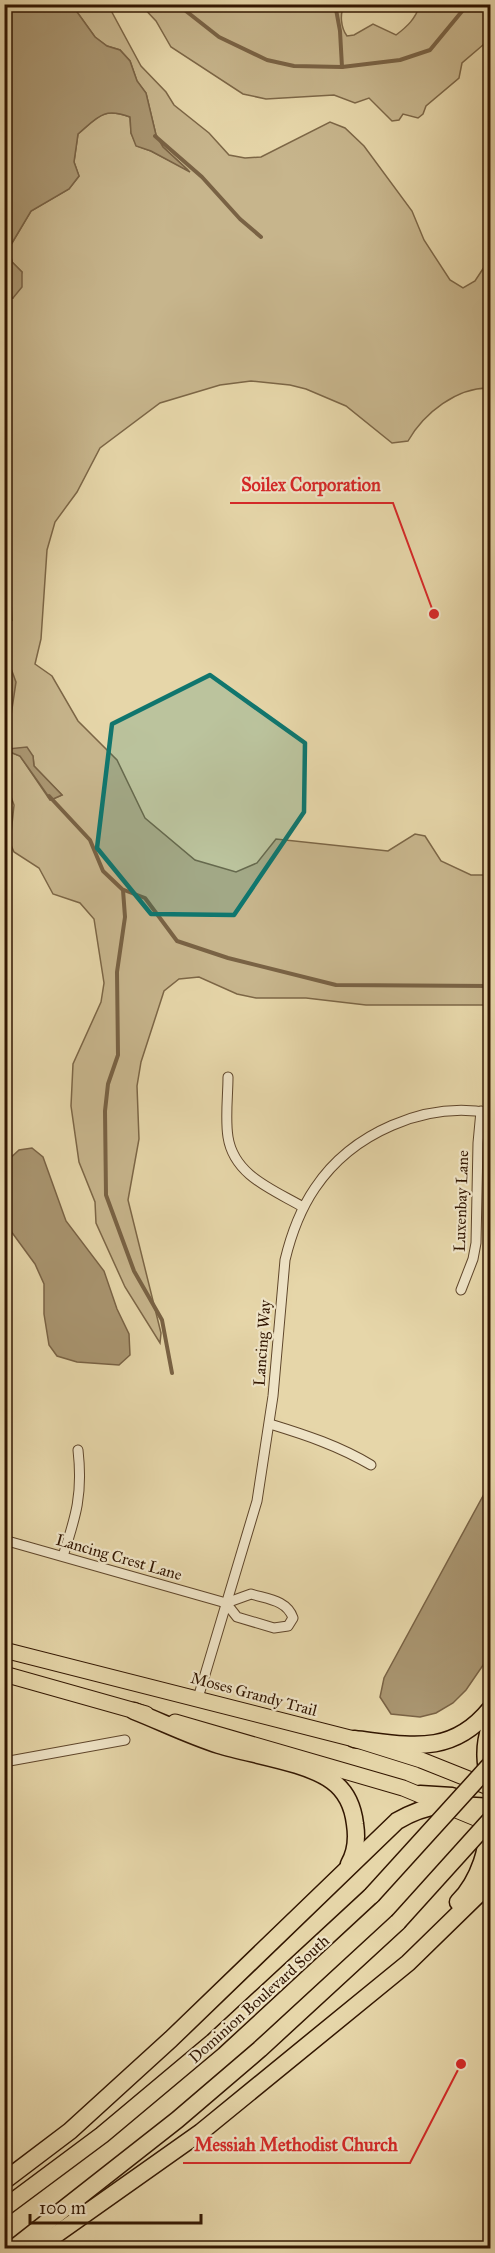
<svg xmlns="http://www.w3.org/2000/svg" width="495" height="2253" font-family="'IM FELL Great Primer',serif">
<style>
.green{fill:#c7b58c;stroke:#7c6646;stroke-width:1.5}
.water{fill:#a99570;stroke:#796244;stroke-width:1.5}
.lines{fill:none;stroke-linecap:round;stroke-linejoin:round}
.stream{stroke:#796244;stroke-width:4}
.street-casing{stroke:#5f462b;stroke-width:11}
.primary-casing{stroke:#321601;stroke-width:17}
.highway-casing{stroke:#321601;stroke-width:19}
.street{stroke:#efe4c7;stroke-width:9}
.primary{stroke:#e6d6a9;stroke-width:15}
.highway{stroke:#e6d6a9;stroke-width:16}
.highway-bridge-casing{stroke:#321601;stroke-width:19;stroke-linecap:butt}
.highway-bridge{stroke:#e6d6a9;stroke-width:16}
.marked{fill:#0f766e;fill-opacity:0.2;stroke:#0f766e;stroke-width:4.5;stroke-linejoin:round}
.labels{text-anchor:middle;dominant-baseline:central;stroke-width:4.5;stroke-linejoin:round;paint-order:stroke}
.street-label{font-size:16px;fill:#321601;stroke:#efe4c7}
.leader{fill:none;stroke:#d62828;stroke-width:2}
.callout-dot{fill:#d62828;stroke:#efe4c7;stroke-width:2}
.callout-label{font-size:18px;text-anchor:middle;font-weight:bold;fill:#d62828;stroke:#efe4c7;stroke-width:4.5;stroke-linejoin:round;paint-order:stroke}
</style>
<rect width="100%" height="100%" fill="#e6d6a9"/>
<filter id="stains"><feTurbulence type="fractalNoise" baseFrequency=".00333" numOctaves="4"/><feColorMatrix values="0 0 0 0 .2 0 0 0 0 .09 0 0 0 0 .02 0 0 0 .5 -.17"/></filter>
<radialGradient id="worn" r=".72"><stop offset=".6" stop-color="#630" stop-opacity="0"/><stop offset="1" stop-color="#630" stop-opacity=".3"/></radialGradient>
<g class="green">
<path d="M72 5H108L141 66 166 92 174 105 209 133 229 155 245 158 261 157 330 122 345 128 364 146 412 211 424 240 450 280 463 288 475 281 490 258V388C457 387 424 413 408 441L392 443 346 406 306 389 290 385 251 381 220 385 160 403 100 448 77 492 55 522 47 550 41 639 35 664 52 676 78 721 117 760 145 818 195 860 236 872 257 863 276 839 388 851 415 834 425 836 441 861 471 875H490V1005H366L306 998H256L237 994 199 977 179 979 164 991 141 1062 137 1086 139 1139 128 1200 161 1333 160 1343 125 1287 96 1223 95 1202 79 1162 71 1106 73 1064 101 1002 104 983 94 919 80 903 53 894 39 868 14 852 10 843 14 805 5 780V750L20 756 50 800 62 795 34 766 33 756 8 749 5 744V735L10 722 9 663 5 664 4 607 12 621 7 520 4 519V297L13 298 22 272 12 262 9 248 31 211 69 189 79 176 74 162 78 134C98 117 102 107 130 117L131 133 137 146 151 151 188 170 163 147 156 135 146 93 137 81 130 61 120 50 107 46 95 37Z"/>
<path d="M292 5 295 7 308 9 310 5H345C339 13 341 28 347 36L354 35 373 24 396 35C408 26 415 19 420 5H490V39L462 63 459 78 426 106 423 114 418 118 403 114 399 120 392 121 369 98 355 103 334 95 266 99 243 94 171 47 156 21 141 5Z"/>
</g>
<g class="water">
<path d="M4 5H72L95 37 107 46 120 50 130 61 137 81 146 93 156 135 163 147 190 172 151 151 136 146 131 133 130 117C103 107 98 117 78 134L74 162 79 176 69 189 31 211 9 248 12 262 22 272V287L13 298 4 297Z"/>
<polygon points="9,663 16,682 10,722 5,735 4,690 7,684 5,680 5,664"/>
<polygon points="5,744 8,749 27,747 33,756 34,766 62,795 51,800 20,756 5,750"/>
<polygon points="32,1148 43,1157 66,1221 104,1271 117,1309 129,1334 130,1355 119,1365 77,1362 57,1356 49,1345 44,1314 44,1284 35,1264 5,1223 5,1163 19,1150"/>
<polygon points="490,1483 490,1655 466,1690 453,1703 436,1713 420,1717 391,1714 380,1697 384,1678"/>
</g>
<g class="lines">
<g class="stream">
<polyline points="177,4 219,37 267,60 294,66 342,67 400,60 430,50 468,4"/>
<polyline points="335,4 340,31 342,67"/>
<polyline points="155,136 202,177 240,219 261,237"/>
<polyline points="49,796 90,840 103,871 123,890 125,917 117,972 118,1055 108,1084 105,1111 106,1195 134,1271 162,1320 172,1373"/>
<polyline points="124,890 145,898 177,941 228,958 336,985 490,986"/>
</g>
<g class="street-casing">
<g id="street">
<path d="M228 1077C228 1096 225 1118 228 1137 234 1176 274 1190 303 1207"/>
<polyline points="461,1290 473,1259 476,1243 478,1143 481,1111"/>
<path d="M270 1424C306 1435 339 1446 371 1465"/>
<polyline points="4,1540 226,1603"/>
<path d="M63 1556C76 1516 83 1494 78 1450"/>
<path d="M251 1594C267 1599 287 1600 293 1618L288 1626 274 1628 237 1617 226 1603Z"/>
<path d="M198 1698 257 1501 273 1396 285 1260C291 1235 300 1210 315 1188 352 1133 425 1101 490 1113"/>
<polyline points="4,1762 125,1740"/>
</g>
</g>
<g class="primary-casing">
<g id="primary">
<polyline points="4,1650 354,1739 421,1760 486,1786"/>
<polyline points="4,1674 146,1714"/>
<polyline points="175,1722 403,1788 490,1824"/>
</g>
</g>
<g class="highway-casing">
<g id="highway">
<path d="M134 1711C162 1722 190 1736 219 1745 251 1755 306 1762 332 1781 346 1791 353 1807 355 1824 357 1837 356 1852 349 1864"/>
<path d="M490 1727C483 1747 485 1765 490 1785"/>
<path d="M354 1739C408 1745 451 1757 490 1709"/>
<polyline points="420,1794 452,1796"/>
<path d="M458 1902C477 1883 494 1843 484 1816"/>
<path d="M4 2181 70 2131 171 2039 397 1821C431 1801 453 1804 490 1807"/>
<polyline points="4,2208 102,2135 213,2042 372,1895"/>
<polyline points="14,2248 177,2120 260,2049 398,1922"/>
<polyline points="37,2248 201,2132 408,1963 490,1883"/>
</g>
</g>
<use href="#street" class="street"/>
<use href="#primary" class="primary"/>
<use href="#highway" class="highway"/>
<g class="highway-bridge-casing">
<g id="highway-bridge">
<polyline points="372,1895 490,1765"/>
<polyline points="398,1922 490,1820"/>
</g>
</g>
<use href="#highway-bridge" class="highway-bridge"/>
</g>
<path class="marked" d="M210 675 305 743 304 812 234 915 151 914 97 848 112 724Z"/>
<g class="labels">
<g class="street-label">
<text transform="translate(461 1201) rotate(-88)">Luxenbay Lane</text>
<text transform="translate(262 1343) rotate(-86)">Lancing Way</text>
<text transform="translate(119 1557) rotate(16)">Lancing Crest Lane</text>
<text transform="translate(254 1694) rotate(15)">Moses Grandy Trail</text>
<text transform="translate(259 1999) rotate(-42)">Dominion Boulevard South</text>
</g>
</g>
<path class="leader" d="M434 614L393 503H230M461 2064L410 2163H183"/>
<g class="callout-dot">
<circle cx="434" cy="614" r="6"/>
<circle cx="461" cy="2064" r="6"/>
</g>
<g class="callout-label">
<text x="311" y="491">Soilex Corporation</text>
<text x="296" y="2151">Messiah Methodist Church</text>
</g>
<rect width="495" height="2253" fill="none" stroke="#e6d6a9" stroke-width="24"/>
<rect x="6" y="6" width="483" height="2241" fill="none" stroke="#321601" stroke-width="3"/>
<rect x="12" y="12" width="471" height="2229" fill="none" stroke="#321601" stroke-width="1.5"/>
<path d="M30 2214v9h171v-9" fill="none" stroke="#321601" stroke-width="3"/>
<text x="39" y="2214" font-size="18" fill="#321601" stroke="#efe4c7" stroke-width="4.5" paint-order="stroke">100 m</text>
<rect width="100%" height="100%" filter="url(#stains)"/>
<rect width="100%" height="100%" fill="url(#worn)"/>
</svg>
